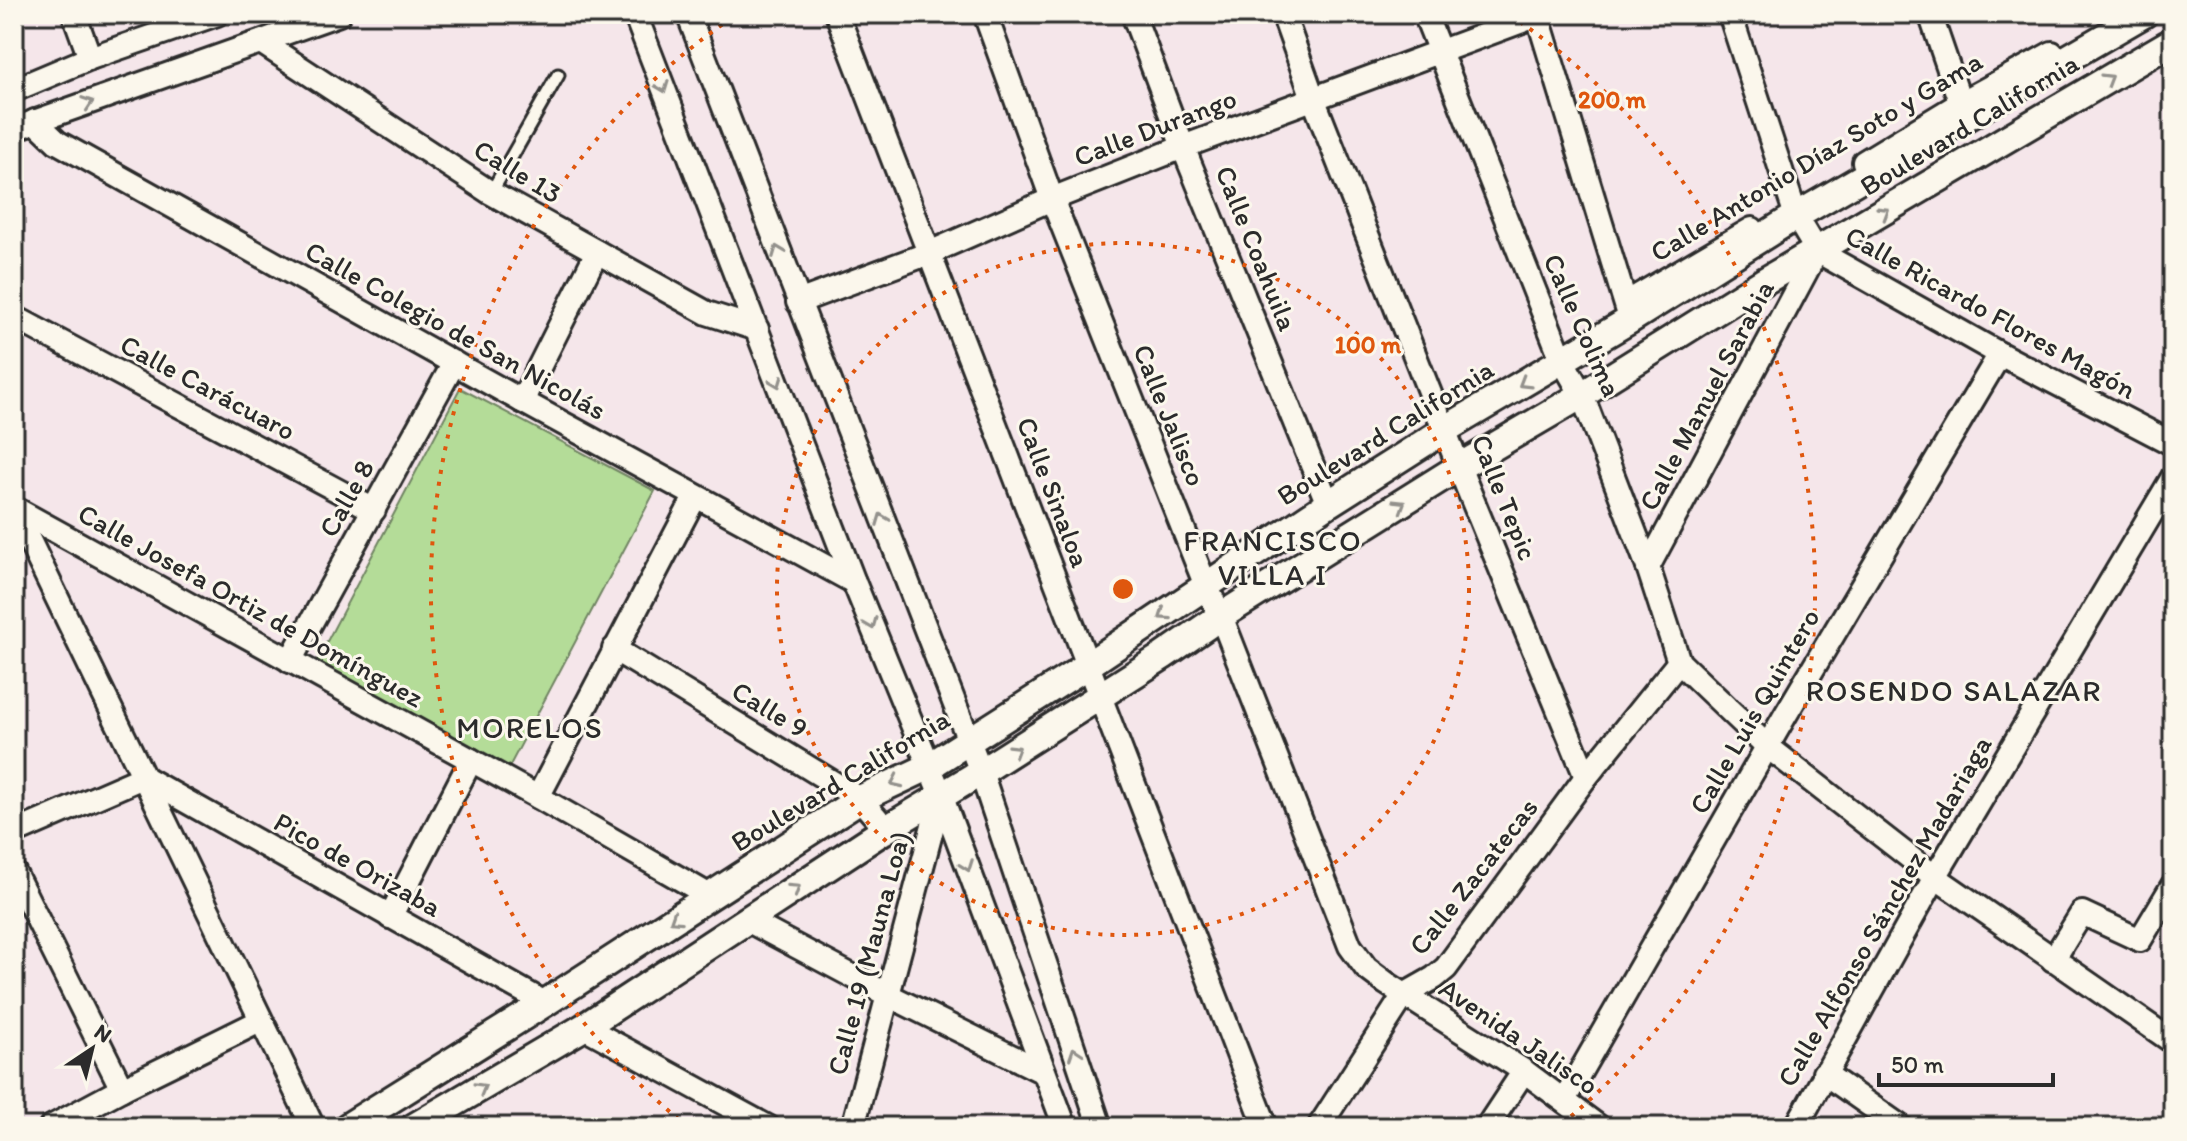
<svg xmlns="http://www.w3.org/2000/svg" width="2187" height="1141" font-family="Itim,sans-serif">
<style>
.green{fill:#b4dc98;stroke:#708462;stroke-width:2}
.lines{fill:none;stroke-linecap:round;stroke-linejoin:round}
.service-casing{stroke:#2b2b2b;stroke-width:17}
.minor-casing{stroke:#2b2b2b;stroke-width:28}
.tertiary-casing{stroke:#2b2b2b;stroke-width:32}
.service{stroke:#fbf7ec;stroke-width:11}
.minor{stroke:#fbf7ec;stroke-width:22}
.tertiary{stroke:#fbf7ec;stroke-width:26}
.oneway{stroke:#93918c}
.ring{fill:none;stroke:#df570e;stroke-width:4;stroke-dasharray:4 8}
.labels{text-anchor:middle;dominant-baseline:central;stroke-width:6;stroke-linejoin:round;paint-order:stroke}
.street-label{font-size:28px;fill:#2b2b2b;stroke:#fbf7ec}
.neighbourhood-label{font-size:30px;letter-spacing:2px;fill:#2b2b2b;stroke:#fbf7ec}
.centre{fill:#df570e;stroke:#fbf7ec;stroke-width:4}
.ring-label{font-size:24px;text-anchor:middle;font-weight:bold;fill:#df570e;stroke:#fbf7ec;stroke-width:6;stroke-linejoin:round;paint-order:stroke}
</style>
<rect width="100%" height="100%" fill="#f5e6ea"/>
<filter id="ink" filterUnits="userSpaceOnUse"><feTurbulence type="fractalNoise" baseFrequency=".0125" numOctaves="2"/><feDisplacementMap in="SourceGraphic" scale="16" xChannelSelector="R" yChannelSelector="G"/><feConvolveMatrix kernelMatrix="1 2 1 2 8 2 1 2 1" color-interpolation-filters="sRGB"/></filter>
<g filter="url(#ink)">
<polygon class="green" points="460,388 655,491 507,771 313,668"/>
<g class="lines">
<g class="service-casing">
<polyline id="service" points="491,193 558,75"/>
</g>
<g class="minor-casing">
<g id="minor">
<polyline points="74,14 90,58"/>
<polyline points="635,14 854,582 941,795 1065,1127"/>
<polyline points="688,14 981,772 1100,1127"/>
<polyline points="837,14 1266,1127"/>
<polyline points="985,14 1052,199 1206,586 1221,616 1350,946 1366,968 1386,983 1524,1071 1599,1127"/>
<polyline points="1133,14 1183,147 1328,504"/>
<polyline points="1283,14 1313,98 1459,467 1586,777"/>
<polyline points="1425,14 1562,360 1582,395 1648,567 1679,662 1768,747 1935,877 2173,1042"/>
<polyline points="1537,14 1629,315"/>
<polyline points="1730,14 1796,216 1817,251 2000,354 2173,444"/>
<polyline points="1930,14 1965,116"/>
<polyline points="261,42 491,193 707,313 757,329"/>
<polyline points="14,90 90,58 217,14"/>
<polyline points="35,121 57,142 522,401 854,582"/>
<polyline points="14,129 339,14"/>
<polyline points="1864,162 1961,103 2052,53"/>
<polyline points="798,302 927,254 1052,199 1183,147 1541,14"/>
<polyline points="1626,303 1752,229"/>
<polyline points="14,317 374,510"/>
<polyline points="522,401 597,252"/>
<polyline points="14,508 538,797 710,896"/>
<polyline points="14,509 313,1127"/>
<polyline points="1648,567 1817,251"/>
<polyline points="614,649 860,799 886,829"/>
<polyline points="290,661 454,363"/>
<polyline points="538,797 695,497"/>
<polyline points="14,833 143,777 545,1003"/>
<polyline points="14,872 122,1089"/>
<polyline points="390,917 471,760"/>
<polyline points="747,920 888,995 1043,1072"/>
<polyline points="2053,960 2082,913 2140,940 2173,885"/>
<polyline points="584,1027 768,1127"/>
<polyline points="1824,1073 1901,1127"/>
<polyline points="1564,1100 1786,714 2000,354"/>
<polyline points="51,1127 122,1089 260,1021"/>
<polyline points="853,1127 941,795"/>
<polyline points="1319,1127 1404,995 1434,978 1446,968 1586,777 1679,662"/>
<polyline points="1487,1127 1524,1071"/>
<polyline points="1796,1127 1935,877 2173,477"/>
</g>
</g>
<g class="tertiary-casing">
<g id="tertiary">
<polyline points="347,1127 545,1003 860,799 928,767 1088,665 1328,504 1446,429 1630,320 1796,216 2144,14"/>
<polyline points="414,1127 584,1027 883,831 981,772 1163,656 1221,616 1459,467 1582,395 1763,282 2173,41"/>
</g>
</g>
<use href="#service" class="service"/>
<use href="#minor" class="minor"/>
<use href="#tertiary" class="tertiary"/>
</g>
<defs><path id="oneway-chevron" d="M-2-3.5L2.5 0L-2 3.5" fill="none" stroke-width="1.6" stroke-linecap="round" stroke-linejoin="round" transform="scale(2)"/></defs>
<g class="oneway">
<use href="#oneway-chevron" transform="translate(2108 79) rotate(-31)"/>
<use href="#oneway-chevron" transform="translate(663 87) rotate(69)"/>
<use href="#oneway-chevron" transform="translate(88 103) rotate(-19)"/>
<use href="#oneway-chevron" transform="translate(1884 212) rotate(-31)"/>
<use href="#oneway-chevron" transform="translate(778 251) rotate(-111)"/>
<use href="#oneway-chevron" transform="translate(777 382) rotate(69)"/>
<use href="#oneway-chevron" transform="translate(1524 383) rotate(149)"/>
<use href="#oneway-chevron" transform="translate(1400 505) rotate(-32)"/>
<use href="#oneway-chevron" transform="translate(882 519) rotate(-111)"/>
<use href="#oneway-chevron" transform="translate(1164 615) rotate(146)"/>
<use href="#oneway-chevron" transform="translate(871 624) rotate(68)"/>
<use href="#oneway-chevron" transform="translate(1015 750) rotate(-32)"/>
<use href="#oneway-chevron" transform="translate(896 782) rotate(155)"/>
<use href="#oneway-chevron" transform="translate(967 866) rotate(70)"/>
<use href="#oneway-chevron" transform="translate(795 889) rotate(-33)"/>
<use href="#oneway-chevron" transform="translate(675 919) rotate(147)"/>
<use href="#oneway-chevron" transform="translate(1075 1053) rotate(-109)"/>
<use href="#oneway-chevron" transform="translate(481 1088) rotate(-30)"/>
</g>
</g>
<g class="ring">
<circle cx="1123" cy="589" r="346"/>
<path d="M688 1127A692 692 0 0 1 736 15M1510 15A692 692 0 0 1 1558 1127"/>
</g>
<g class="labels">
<g class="street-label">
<text transform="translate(1969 124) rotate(-31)">Boulevard California</text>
<text transform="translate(1155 127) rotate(-21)">Calle Durango</text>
<text transform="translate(1816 156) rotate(-31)">Calle Antonio Díaz Soto y Gama</text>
<text transform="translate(518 171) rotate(31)">Calle 13</text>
<text transform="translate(1257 248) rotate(68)">Calle Coahuila</text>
<text transform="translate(1991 312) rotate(29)">Calle Ricardo Flores Magón</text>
<text transform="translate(1583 325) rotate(66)">Calle Colima</text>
<text transform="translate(456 330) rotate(29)">Calle Colegio de San Nicolás</text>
<text transform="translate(208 387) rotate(28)">Calle Carácuaro</text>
<text transform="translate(1706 395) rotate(-62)">Calle Manuel Sarabia</text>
<text transform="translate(1170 415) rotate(68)">Calle Jalisco</text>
<text transform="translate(1385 432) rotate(-32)">Boulevard California</text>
<text transform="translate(1054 492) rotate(69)">Calle Sinaloa</text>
<text transform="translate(1505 497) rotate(68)">Calle Tepic</text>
<text transform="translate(346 498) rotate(-61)">Calle 8</text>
<text transform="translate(251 605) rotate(29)">Calle Josefa Ortiz de Domínguez</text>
<text transform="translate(770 709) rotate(31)">Calle 9</text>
<text transform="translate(1754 711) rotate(-60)">Calle Luis Quintero</text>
<text transform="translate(840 780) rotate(-31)">Boulevard California</text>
<text transform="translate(358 864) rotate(29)">Pico de Orizaba</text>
<text transform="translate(1473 876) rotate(-52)">Calle Zacatecas</text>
<text transform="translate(1884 911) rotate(-60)">Calle Alfonso Sánchez Madariaga</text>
<text transform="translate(868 953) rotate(-75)">Calle 19 (Mauna Loa)</text>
<text transform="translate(1519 1036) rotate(34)">Avenida Jalisco</text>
</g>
<g class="neighbourhood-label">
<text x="1273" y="540">FRANCISCO<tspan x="1273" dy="34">VILLA I</tspan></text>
<text x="1954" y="690">ROSENDO SALAZAR</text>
<text x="530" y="727">MORELOS</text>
</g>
</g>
<circle cx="1123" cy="589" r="12" class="centre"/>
<g class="ring-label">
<text x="1612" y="108">200 m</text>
<text x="1368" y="353">100 m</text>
</g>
<rect width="2187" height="1141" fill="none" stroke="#fbf7ec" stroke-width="48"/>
<rect x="24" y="24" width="2139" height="1093" fill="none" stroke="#2b2b2b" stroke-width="3" filter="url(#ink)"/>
<g transform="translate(92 1049) rotate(35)" stroke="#fbf7ec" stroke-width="6" paint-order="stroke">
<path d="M0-6L14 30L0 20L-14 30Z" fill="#2b2b2b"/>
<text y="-12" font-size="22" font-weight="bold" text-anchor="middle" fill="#2b2b2b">N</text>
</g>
<path d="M1879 1073v12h174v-12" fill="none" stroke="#2b2b2b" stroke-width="4"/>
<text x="1891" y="1073" font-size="24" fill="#2b2b2b" stroke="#fbf7ec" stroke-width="6" paint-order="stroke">50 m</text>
</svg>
